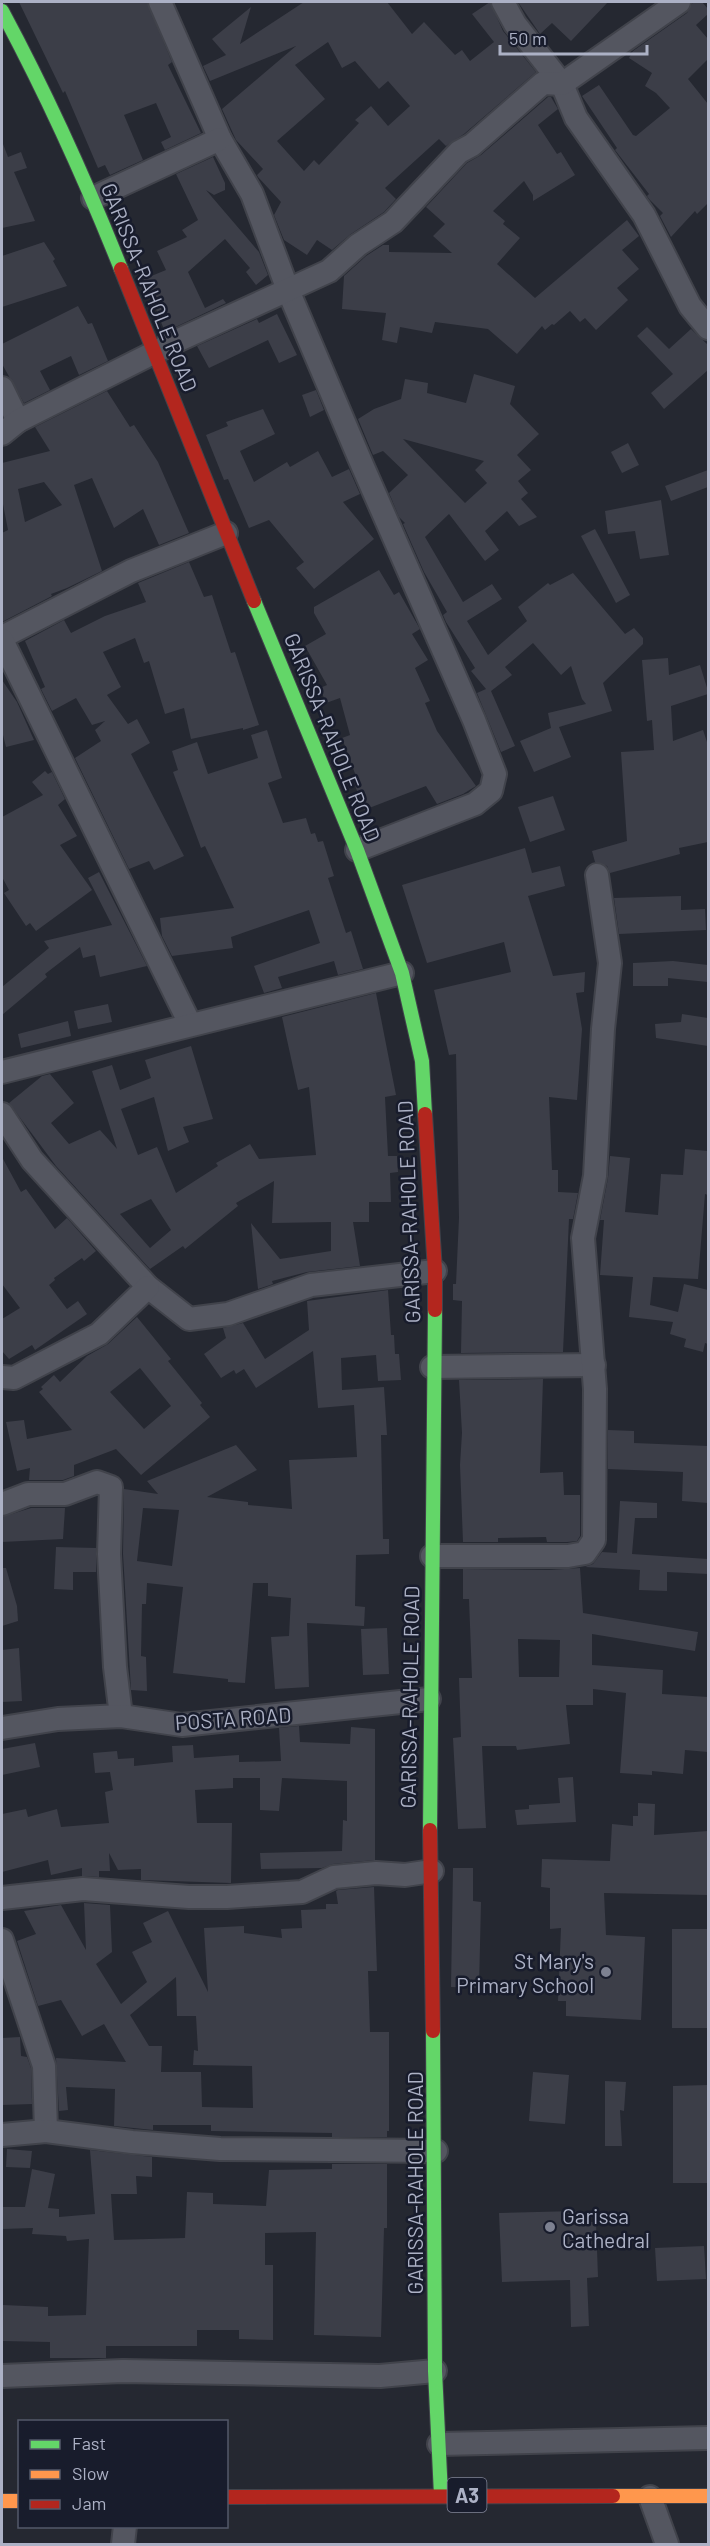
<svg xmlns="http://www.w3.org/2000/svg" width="710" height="2546" font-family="Barlow,sans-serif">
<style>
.building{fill:#3c3e48;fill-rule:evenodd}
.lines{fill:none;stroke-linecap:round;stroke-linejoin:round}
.street-casing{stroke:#41434b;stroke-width:26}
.fast-casing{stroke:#41434b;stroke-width:16}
.slow-casing{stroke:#41434b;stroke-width:16}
.jam-casing{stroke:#41434b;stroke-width:16}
.street{stroke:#545660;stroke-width:22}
.fast{stroke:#63d668;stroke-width:14}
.slow{stroke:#ff974d;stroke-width:14}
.jam{stroke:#b3261e;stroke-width:14}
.poi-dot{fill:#7d8191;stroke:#181c2c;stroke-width:2}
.labels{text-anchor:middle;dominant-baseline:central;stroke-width:5;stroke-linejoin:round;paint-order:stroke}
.shield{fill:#181c2c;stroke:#808497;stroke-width:1.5}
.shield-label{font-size:20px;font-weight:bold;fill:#acb1c5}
.street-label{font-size:21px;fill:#acb1c5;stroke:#181c2c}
.poi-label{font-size:21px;fill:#acb1c5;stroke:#181c2c;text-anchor:end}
</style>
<rect width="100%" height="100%" fill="#252831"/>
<g class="building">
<polygon points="19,2 147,2 172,62 168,65 201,133 165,150 161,142 171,137 156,103 124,115 143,160 110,175 105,165 98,168 65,91 63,93"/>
<path d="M304 2H387L412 34 424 22 455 55 462 50 470 61 494 42 472 14 490 2 503 31 536 72 464 134 446 146 439 139 385 188 396 199 384 212 351 234 332 250 317 240 307 255 284 240 274 215 281 202 258 177 257 175 263 169 236 140 222 109 296 46 210 81 203 66 226 55 212 39 251 7 240 44ZM328 42 342 68 355 61 379 89 388 81 410 106 388 126 371 106 355 120 359 123 319 165 314 160 304 171 277 141 325 99 295 65Z"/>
<polygon points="518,2 608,2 571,41 552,23 540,34"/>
<polygon points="693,2 702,2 708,9 708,14 696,25 708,39 708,59 688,79 708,104 708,203 697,214 695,211 671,237 660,216 663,213 649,199 647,196 649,194 615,150 617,148 582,96 599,85 633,135 636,136 670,108 656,93 645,86 652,73 629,58 633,51 687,13"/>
<polygon points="548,97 551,97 558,109 538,125 557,154 561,152 575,175 533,201 533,195 524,181 493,211 505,221 503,224 520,238 497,264 535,298 627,220 639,236 622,250 639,269 617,288 628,300 596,330 585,318 580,322 570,311 554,325 552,324 545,330 542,326 517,354 488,329 435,322 432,333 400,327 397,343 382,340 386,313 342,309 344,276 366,256 383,245 389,245 389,252 452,253 433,236 445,224 426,207 467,163 481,155"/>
<polygon points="3,144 8,157 21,152 27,168 14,172 35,221 2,228"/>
<polygon points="213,157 225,183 225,190 214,195 206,190 259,252 268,275 256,285 246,272 250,268 225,239 188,272 205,308 223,299 226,303 165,332 144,279 166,270 157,251 187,237 182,230 198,220 176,174"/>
<polygon points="44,242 55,259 53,261 67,286 2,307 2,256"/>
<polygon points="78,306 88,324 92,323 108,361 79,375 71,356 40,371 50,390 24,403 2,364 2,344"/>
<polygon points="277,314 297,355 279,363 268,340 209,368 197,346 257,319 259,323"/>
<polygon points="647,327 669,349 691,329 708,345 708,370 664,409 651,393 673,374 637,336"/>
<path d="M474 374 515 386 510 404 539 434 517 455 531 470 518 481 528 493 521 499 537 517 519 526 507 511 485 531 499 550 485 561 449 514 425 537 463 602 492 584 502 599 467 621 488 655 527 621 518 607 548 583 550 585 573 573 625 634 634 628 643 638V644L603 683 612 711 559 727 571 757 534 772 520 741 551 728 548 713 586 704 582 699 571 666 561 675 533 643 505 667 512 675 491 691 515 746 501 752 477 693 486 689 471 671 475 668 446 622 443 615 447 612 424 572 403 524 405 523 399 517 389 493 408 475 383 451 373 455 358 419 374 409 401 399 405 379 428 383 427 393 466 403ZM403 439 484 461 475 470 487 483 465 503Z"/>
<polygon points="316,390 324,410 310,417 302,395"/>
<path d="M107 391 130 427 134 425 158 462 189 533 159 545 143 509 114 528 92 478 74 485 102 571 67 588 51 594 52 596 2 622V533L8 530 2 499V463L50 451 35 427ZM44 482 62 505 25 522 18 489Z"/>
<polygon points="263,409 275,434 240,451 254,482 287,462 290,467 318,451 332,477 349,469 360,494 343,502 374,539 314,589 296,568 304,562 269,520 249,528 228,479 224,480 206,435 228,426 226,422"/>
<polygon points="628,443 639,465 622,473 611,452"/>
<polygon points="708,470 708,487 671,501 665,486"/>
<polygon points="661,500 669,555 640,559 635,531 608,534 605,511"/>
<polygon points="595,529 630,595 616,603 581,536"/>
<polygon points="189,562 204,597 212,595 231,653 235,652 259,725 243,730 243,728 191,739 184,708 165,714 149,661 144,663 135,638 103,652 121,687 107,695 128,724 137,719 150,743 131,754 184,856 154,870 149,861 129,869 75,758 101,741 95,730 105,721 92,725 76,698 52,711 41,689 45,687 25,641 64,620 71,633 105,616 146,602 138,583"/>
<polygon points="379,570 394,595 399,592 420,629 412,634 428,660 415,668 430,701 425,703 437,731 476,786 463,794 437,804 426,786 364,810 353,780 357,779 342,738 350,735 340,698 326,703 320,688 327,685 305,646 326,634 314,613 314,607"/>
<polygon points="668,658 669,675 700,665 708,691 708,694 671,706 673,741 703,730 708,745 708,842 679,848 680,854 610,873 607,866 595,862 592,851 627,841 621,752 654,750 652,720 647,721 642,660"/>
<polygon points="2,680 17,702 34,740 6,747 2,731"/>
<polygon points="267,730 282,778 268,783 283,823 306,818 311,834 315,833 318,842 323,841 334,876 328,878 346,933 351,931 363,969 338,975 334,961 278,977 282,988 264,993 254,966 320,943 309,910 231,937 233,948 172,956 162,936 160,918 234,908 205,846 201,848 173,772 178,770 172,751 197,742 208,774 258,758 251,735"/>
<polygon points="45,771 48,774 52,772 65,799 58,805 77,836 60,845 92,890 36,931 30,923 26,926 4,893 9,890 2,877 2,817 43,795 32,782"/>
<polygon points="553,796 565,830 530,842 518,807"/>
<polygon points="525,848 532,873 560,866 565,886 528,896 553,976 585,972 584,992 576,993 582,1029 577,1100 549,1097 552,1170 558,1170 558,1192 578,1193 573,1219 569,1219 563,1352 461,1353 462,1301 453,1300 453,1284 456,1284 459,1218 456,1054 449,1055 434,990 511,972 504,942 427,963 402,885"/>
<polygon points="99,872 147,966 100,977 95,955 83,958 80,947 45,974 47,977 2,1015 2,987 49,948 44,941 112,925 88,878"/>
<polygon points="681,896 681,910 705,909 706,930 619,934 614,898"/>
<polygon points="673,961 708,965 708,982 668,978 668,986 633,986 633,963"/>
<path d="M376 993 396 1095 385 1097 388 1156H397L398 1172 390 1173 391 1202H369V1222H353L360 1266 307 1272 272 1281 273 1284 258 1289 251 1223 280 1259 331 1251V1222L272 1223 274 1181 236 1203 238 1206 185 1249 183 1246 150 1269 56 1166 9 1103 42 1076 50 1074 74 1103 51 1123 69 1144 100 1130 117 1149 92 1071 112 1065 120 1090 151 1078 145 1060 191 1046 213 1119 183 1127 189 1142 168 1151 154 1097 121 1109 138 1155 157 1147 176 1193 218 1166 216 1163 250 1144 259 1159 316 1155 309 1087 298 1090 282 1017ZM151 1199 171 1230 150 1248 120 1214Z"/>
<polygon points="108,1004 112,1022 78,1029 74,1011"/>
<polygon points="682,1014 708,1018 708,1046 656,1038 655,1024 681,1022"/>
<polygon points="68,1021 71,1036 21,1048 18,1034"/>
<polygon points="685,1149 708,1151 707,1178 708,1178 708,1195 705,1194 698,1279 653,1277 650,1305 678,1312 684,1284 708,1290 708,1344 705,1343 703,1352 684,1347 686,1339 670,1334 673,1322 629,1317 633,1277 600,1275 604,1220 600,1220 608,1178 610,1156 630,1158 625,1212 658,1215 661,1174 683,1175"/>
<polygon points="2,1157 21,1192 26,1189 55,1229 67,1218 96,1251 84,1261 82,1258 54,1278 55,1280 49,1285 67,1309 78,1301 87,1314 35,1350 32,1345 9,1359 2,1351 2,1319 20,1308 2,1284"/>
<path d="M388 1290 391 1335H394L395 1354H399L401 1380 378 1381 376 1355 341 1358 342 1390 384 1387 387 1435H381L383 1539H389V1554L356 1555 355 1606 365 1607 364 1626 307 1623 309 1687 275 1689 271 1637 289 1636 291 1598 268 1596V1583H253L245 1683 228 1682V1679L173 1673 183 1587 147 1583 146 1604H142L141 1656 146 1657 147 1691 131 1690 123 1554 124 1489 158 1494 147 1481 236 1445 257 1470 207 1497 248 1502V1505L292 1509 289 1460 357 1457 354 1405 318 1408 313 1351 256 1388 244 1369 236 1374 234 1370 221 1378 204 1354 226 1338 223 1328 243 1323 265 1359 309 1330 307 1301ZM143 1508 179 1510 172 1566 137 1561Z"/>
<path d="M137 1317 171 1359 168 1361 202 1403 200 1405 210 1417 141 1475 116 1449 74 1465V1476L63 1480H29L30 1468 17 1471 6 1422 24 1420 27 1439 72 1430 39 1392 43 1389 41 1387 54 1375 60 1382 87 1356 108 1344ZM140 1368 171 1406 144 1429 110 1392Z"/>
<polygon points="543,1379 540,1473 563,1472 564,1495 580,1495 580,1536 577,1541 567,1542 547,1542 546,1537 498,1538 498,1542 463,1542 460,1465 462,1433 459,1380"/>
<polygon points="608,1430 634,1431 634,1443 708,1446 708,1503 682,1501 683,1472 608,1469"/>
<polygon points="620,1501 657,1503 657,1518 635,1518 632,1554 708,1559 708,1574 667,1572 667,1591 639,1590 640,1570 585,1567 593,1564 602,1552 617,1553"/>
<polygon points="65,1508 63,1539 2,1542 2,1517 31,1508"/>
<polygon points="56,1547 96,1548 96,1572 73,1572 73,1590 54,1589"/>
<polygon points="2,1568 6,1568 17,1606 18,1621 2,1626"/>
<path d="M580 1568 583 1613 698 1632 695 1651 592 1634V1665L663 1670 662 1694 708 1697V1752L685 1750 683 1774 652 1771V1775L620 1773 626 1693 593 1689V1705H566L570 1744 517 1750 516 1746H482L486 1828 458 1829 453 1738 461 1737 459 1678H472L469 1599H463V1569L549 1570ZM518 1639 560 1640 559 1677H519Z"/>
<polygon points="387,1628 389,1674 363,1675 361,1629"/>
<polygon points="19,1648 22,1701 2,1702 2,1650"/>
<polygon points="299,1726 300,1742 350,1744 351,1727 375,1729 375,1860 333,1864 322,1868 261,1869 260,1853 342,1851 343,1820 347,1821 347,1781 282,1778 279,1811 260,1810 260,1778 233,1778 233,1788 195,1790 197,1823 232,1823 231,1883 141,1880 141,1869 118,1870 109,1853 110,1871 99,1871 99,1877 82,1876 82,1868 51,1875 48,1860 2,1872 2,1814 26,1809 28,1817 57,1809 61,1827 109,1823 105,1792 113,1790 110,1772 95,1773 93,1753 117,1751 118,1759 134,1758 134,1766 173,1762 172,1746 193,1745 194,1758 239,1755 239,1762 281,1761 279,1728"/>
<polygon points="35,1743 40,1767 2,1775 2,1749"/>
<polygon points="573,1777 576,1822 517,1825 515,1810 529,1809 529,1805 560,1803 558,1778"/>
<polygon points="638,1803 655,1804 654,1835 708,1831 708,1895 604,1893 606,1935 645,1937 641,2020 566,2016 566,2001 558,2001 561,1928 550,1929 550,1888 541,1887 542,1859 610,1861 612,1824 633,1826 633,1816 638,1816"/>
<polygon points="453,1868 473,1868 473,1901 481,1902 479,1988 451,1987"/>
<path d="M374 1887 377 1971H368L370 2032H389V2131H387V2137H332V2133L211 2131V2125H153V2130L114 2126 115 2089 66 2087 68 2110 59 2111 56 2058 126 2062 104 2024 82 2036 61 2000 38 2006 17 1941 36 1934 24 1911 61 1905 86 1950 84 1903 110 1905 112 1952 96 1964 121 2004 147 1982 132 1952 152 1942 143 1923 168 1911 208 1992 204 1928 244 1926V1933L282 1938 281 1929 302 1928 301 1910 326 1909V1904H338L336 1891 338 1890ZM176 1977 177 2016H196L198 2051 194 2050 193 2065 252 2066 253 2108 202 2107 201 2072H161L162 2046H149L130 2015Z"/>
<rect x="672" y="1929" width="36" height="99"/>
<polygon points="20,2037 21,2056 27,2057 31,2068 32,2104 2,2105 2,2038"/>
<polygon points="533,2072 569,2075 565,2124 529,2121"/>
<polygon points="605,2081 626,2082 624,2111 620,2110 622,2146 605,2146"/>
<polygon points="708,2085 708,2183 673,2183 673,2086"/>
<polygon points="7,2149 32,2151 30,2168 6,2167"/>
<polygon points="90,2150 152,2157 152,2177 136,2176 137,2194 111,2194 114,2240 185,2238 187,2192 213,2193 213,2204 266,2206 269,2170 332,2169 332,2164 387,2164 387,2228 384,2228 381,2337 314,2335 316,2232 265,2233 265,2265 273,2265 273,2340 239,2339 239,2330 197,2330 197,2346 106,2346 106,2358 50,2358 50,2342 2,2341 3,2305 48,2307 48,2316 86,2315 89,2239 67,2241 66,2236 32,2234 33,2228 2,2229 2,2207 25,2207 32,2169 55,2174 48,2208 59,2209 59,2217 95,2214"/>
<polygon points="576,2211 576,2222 596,2222 598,2277 587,2278 589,2326 571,2327 570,2280 502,2282 499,2213"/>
<polygon points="704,2246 706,2279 657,2281 655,2248"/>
</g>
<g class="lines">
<g class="street-casing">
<g id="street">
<polyline points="160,2 220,139 252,194 288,290 363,467 474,720 495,774 491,791 475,804 357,850"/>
<polyline points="503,2 515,24 562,84 576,118 644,215 690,306 708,328"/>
<polyline points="93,198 220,139"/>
<polyline points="2,388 18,421"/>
<polyline points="2,434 18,421 181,339 329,271 358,245 393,222 459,152 472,145 543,83 562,84 679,2"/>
<polyline points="2,637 131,571 226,533"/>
<polyline points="2,640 190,1024"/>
<polyline points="2,1072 402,973"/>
<polyline points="2,1114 32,1160 95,1229 148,1287 189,1319 228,1314 311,1285 435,1271"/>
<polyline points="432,1367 594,1365"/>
<polyline points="2,1377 14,1378 99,1334 148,1287"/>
<polyline points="2,1504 28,1494 65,1494 97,1482 111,1487 109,1554 115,1667 121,1716"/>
<polyline points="432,1556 568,1556 585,1553 594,1540 595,1389 583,1238 595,1176 603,1029 610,963 597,875"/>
<polyline points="2,1728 58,1719 121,1716 182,1725 429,1699"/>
<polyline points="2,1898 83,1889 189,1897 227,1897 302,1892 334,1877 376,1873 405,1875 432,1871"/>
<polyline points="2,1940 44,2066 46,2131"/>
<polyline points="2,2135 46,2131 132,2142 220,2149 436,2151"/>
<polyline points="2,2376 123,2371 380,2376 435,2371"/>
<polyline points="439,2444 708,2438"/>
<polyline points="650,2497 667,2544"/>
<polyline points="123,2544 125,2526"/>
</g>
</g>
<g class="fast-casing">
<g id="fast">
<path d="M2 11C47 95 86 181 121 269"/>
<polyline points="254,601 357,850 402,973 422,1061 425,1114"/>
<polyline points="430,1830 435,1310"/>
<polyline points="433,2031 435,2371 441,2495"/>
</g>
</g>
<g class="slow-casing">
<g id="slow">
<polyline points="613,2496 708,2496"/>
<polyline points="2,2501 20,2501"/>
</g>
</g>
<g class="jam-casing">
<g id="jam">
<polyline points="121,269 254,601"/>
<polyline points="425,1114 435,1271 435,1310"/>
<polyline points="430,1830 433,2031"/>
<polyline points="226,2497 613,2496"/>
</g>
</g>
<use href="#street" class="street"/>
<use href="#fast" class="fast"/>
<use href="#slow" class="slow"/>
<use href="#jam" class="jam"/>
</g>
<g class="poi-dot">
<circle cx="606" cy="1972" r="6"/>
<circle cx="550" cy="2227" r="6"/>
</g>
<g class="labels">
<rect class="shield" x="447.5" y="2478" width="39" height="34" rx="4.5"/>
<g class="shield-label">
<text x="467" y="2495">A3</text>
</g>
<g class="street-label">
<text transform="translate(150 287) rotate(68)">GARISSA-RAHOLE ROAD</text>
<text transform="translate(333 737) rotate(68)">GARISSA-RAHOLE ROAD</text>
<text transform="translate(408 1212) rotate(-92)">GARISSA-RAHOLE ROAD</text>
<text transform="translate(409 1697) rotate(-89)">GARISSA-RAHOLE ROAD</text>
<text transform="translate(233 1718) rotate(-4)">POSTA ROAD</text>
<text transform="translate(414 2183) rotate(-90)">GARISSA-RAHOLE ROAD</text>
</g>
<g class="poi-label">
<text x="594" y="1960">St Mary's<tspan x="594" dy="24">Primary School</tspan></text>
<text x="562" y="2215" text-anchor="start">Garissa<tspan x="562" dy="24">Cathedral</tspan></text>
</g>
</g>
<rect width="710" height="2546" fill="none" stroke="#acb1c5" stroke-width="6"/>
<rect x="18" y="2420" width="210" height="108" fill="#181c2c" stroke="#535869" stroke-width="1.5"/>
<rect x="30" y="2440" width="30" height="9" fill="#63d668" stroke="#535869" stroke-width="1.5"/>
<text x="72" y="2450" font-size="18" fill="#acb1c5">Fast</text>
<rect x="30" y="2470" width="30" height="9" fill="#ff974d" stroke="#535869" stroke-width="1.5"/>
<text x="72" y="2480" font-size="18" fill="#acb1c5">Slow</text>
<rect x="30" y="2500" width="30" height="9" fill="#b3261e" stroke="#535869" stroke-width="1.5"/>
<text x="72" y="2510" font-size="18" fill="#acb1c5">Jam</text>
<path d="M500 45v9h147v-9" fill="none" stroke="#acb1c5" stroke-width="3"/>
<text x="509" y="45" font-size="18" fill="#acb1c5" stroke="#181c2c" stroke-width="4.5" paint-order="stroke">50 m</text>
</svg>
